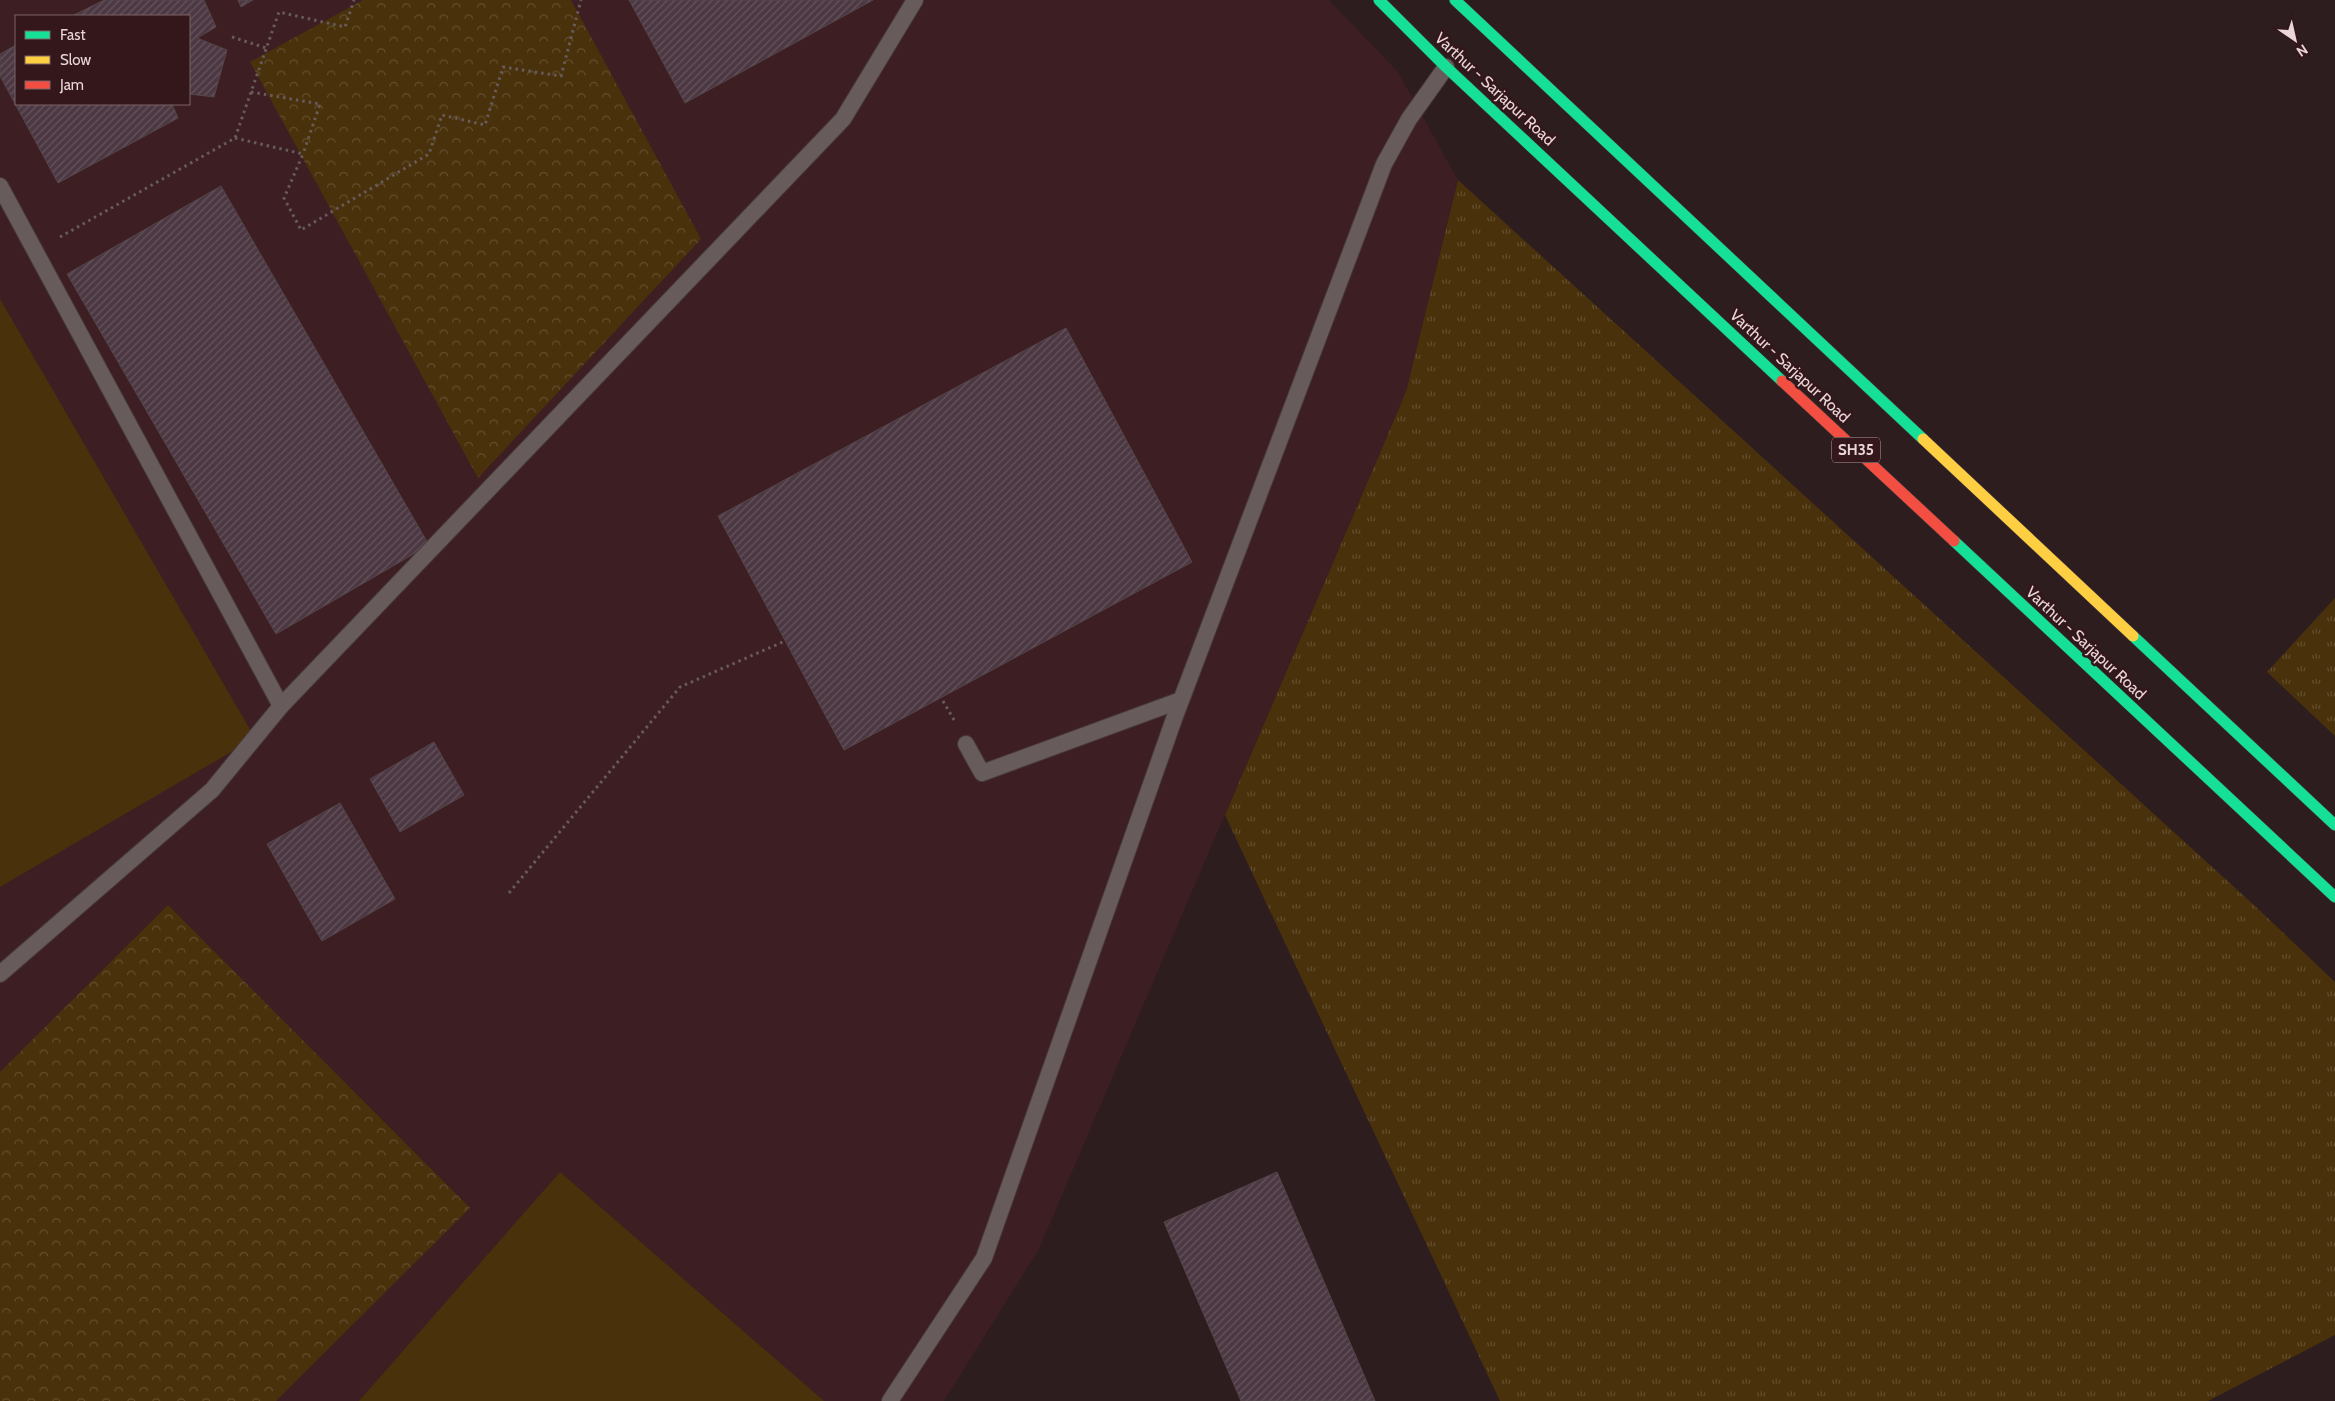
<svg xmlns="http://www.w3.org/2000/svg" width="2335" height="1401" font-family="Cabin,sans-serif">
<style>
.built{fill:#3d1e22;fill-rule:evenodd}
.grass{fill:url(#grass-tufts)}
.forest{fill:url(#forest-crowns)}
.garden{fill:#49310b}
.building{fill:url(#building-hatch);stroke:#53464a}
.lines{fill:none;stroke-linecap:round;stroke-linejoin:round}
.lane-casing{stroke:#473a3b;stroke-width:18}
.fast-casing{stroke:#473a3b;stroke-width:12}
.slow-casing{stroke:#473a3b;stroke-width:12}
.jam-casing{stroke:#473a3b;stroke-width:12}
.path{stroke:#675b5c;stroke-width:3;stroke-dasharray:2.5 4;stroke-linecap:butt}
.lane{stroke:#685b5c;stroke-width:16}
.fast{stroke:#16e098;stroke-width:11}
.slow{stroke:#ffcf43;stroke-width:11}
.jam{stroke:#f24e42;stroke-width:11}
.labels{text-anchor:middle;dominant-baseline:central;stroke-width:5;stroke-linejoin:round;paint-order:stroke}
.shield{fill:#33171a;stroke:#b39d9f;stroke-width:1}
.shield-label{font-size:15px;font-weight:bold;fill:#ead6d8}
.street-label{font-size:16px;fill:#ead6d8;stroke:#33171a}
</style>
<defs>
<pattern id="grass-tufts" width="24" height="20" patternUnits="userSpaceOnUse" patternTransform="scale(1.25)"><rect width="24" height="20" fill="#49310b"/><path d="M3 7l-1-3M5 7V3M7 7l1-3M15 17l-1-3M17 17v-4M19 17l1-3" fill="none" stroke="#634e2e"/></pattern>
<pattern id="forest-crowns" width="20" height="18" patternUnits="userSpaceOnUse" patternTransform="scale(1.25)"><rect width="20" height="18" fill="#49310b"/><path d="M2 6a3 3 0 1 1 6 0M12 15a3 3 0 1 1 6 0" fill="none" stroke="#634e2e"/></pattern>
<pattern id="building-hatch" width="6" height="6" patternUnits="userSpaceOnUse" patternTransform="scale(1.25)"><rect width="6" height="6" fill="#4c3842"/><path d="M-1 1l2-2M0 6l6-6M5 7l2-2" fill="none" stroke="#66545d"/></pattern>
</defs>
<rect width="100%" height="100%" fill="#2d1d1f"/>
<path class="built" d="M0 0H1329L1398 72 1458 180 1406 392 1039 1249 944 1401H0ZM16 16H189V104H16Z"/>
<g class="grass">
<polygon points="1458,180 2255,906 2335,982 2335,1335 2208,1401 1500,1401 1225,815 1406,392"/>
<polygon points="2335,598 2335,736 2267,672"/>
</g>
<g class="forest">
<polygon points="363,0 571,0 701,239 478,478 250,62"/>
<polygon points="168,905 470,1208 276,1401 0,1401 0,1072"/>
</g>
<g class="garden">
<polygon points="0,299 255,738 0,887"/>
<polygon points="560,1172 824,1401 359,1401"/>
</g>
<g class="building">
<polygon points="104,0 204,0 216,27 197,38 227,50 214,97 189,94 189,16 72,16"/>
<polygon points="238,0 253,0 241,7"/>
<polygon points="629,0 873,0 685,103"/>
<polygon points="16,45 16,104 172,104 178,118 58,183 0,76 0,54"/>
<polygon points="221,186 429,545 276,634 67,274"/>
<polygon points="1066,328 1192,562 844,750 718,516"/>
<polygon points="434,742 464,795 400,832 370,779"/>
<polygon points="340,803 395,899 322,941 267,844"/>
<polygon points="1277,1172 1375,1401 1241,1401 1164,1222"/>
</g>
<g class="lines">
<g class="lane-casing">
<g id="lane">
<polyline points="0,186 281,706"/>
<polyline points="966,744 982,773 1181,700"/>
<polyline points="0,974 212,790 281,706 843,119 915,0"/>
<polyline points="890,1401 984,1258 1174,719 1384,164 1409,119 1446,67"/>
</g>
</g>
<g class="fast-casing">
<g id="fast">
<polyline points="1379,0 1446,67 1782,381"/>
<polyline points="1455,0 1923,439"/>
<polyline points="1954,541 2335,897"/>
<polyline points="2133,636 2335,825"/>
</g>
</g>
<g class="slow-casing">
<polyline id="slow" points="1923,439 2133,636"/>
</g>
<g class="jam-casing">
<polyline id="jam" points="1782,381 1954,541"/>
</g>
<g class="path">
<polyline points="232,37 266,48"/>
<polyline points="251,92 320,104 303,154"/>
<polyline points="235,138 303,154 284,198 301,230 429,154 442,115 485,125 503,67 561,76 581,0"/>
<polyline points="60,237 235,138 279,12 345,27 354,0"/>
<polyline points="943,701 954,720"/>
<polyline points="509,893 680,687 785,641"/>
</g>
<use href="#lane" class="lane"/>
<use href="#fast" class="fast"/>
<use href="#slow" class="slow"/>
<use href="#jam" class="jam"/>
</g>
<g class="labels">
<rect class="shield" x="1832" y="437.5" width="48" height="25" rx="4"/>
<g class="shield-label">
<text x="1856" y="450">SH35</text>
</g>
<g class="street-label">
<text transform="translate(1495 89) rotate(43)">Varthur - Sarjapur Road</text>
<text transform="translate(1790 366) rotate(43)">Varthur - Sarjapur Road</text>
<text transform="translate(2086 643) rotate(43)">Varthur - Sarjapur Road</text>
</g>
</g>
<rect x="15" y="15" width="175" height="90" fill="#33171a" stroke="#7c6366"/>
<rect x="25" y="31" width="25" height="8" fill="#16e098" stroke="#7c6366"/>
<text x="60" y="40" font-size="15" fill="#ead6d8">Fast</text>
<rect x="25" y="56" width="25" height="8" fill="#ffcf43" stroke="#7c6366"/>
<text x="60" y="65" font-size="15" fill="#ead6d8">Slow</text>
<rect x="25" y="81" width="25" height="8" fill="#f24e42" stroke="#7c6366"/>
<text x="60" y="90" font-size="15" fill="#ead6d8">Jam</text>
<g transform="translate(2295 40) rotate(146)" stroke="#33171a" stroke-width="4" paint-order="stroke">
<path d="M0-4L9 19L0 12L-9 19Z" fill="#ead6d8"/>
<text y="-8" font-size="14" font-weight="bold" text-anchor="middle" fill="#ead6d8">N</text>
</g>
</svg>
